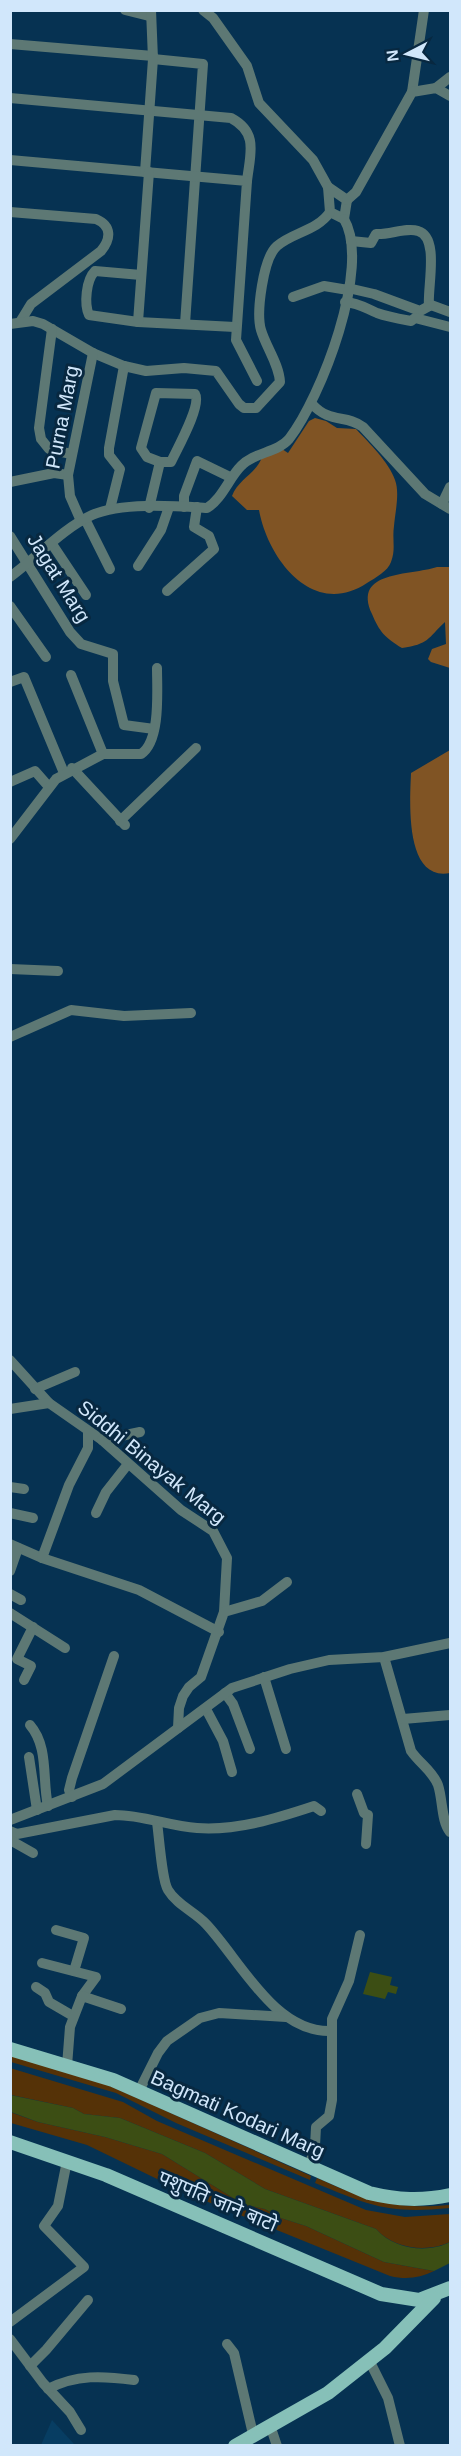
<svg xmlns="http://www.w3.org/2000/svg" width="461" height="2456" font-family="Helvetica,'Noto Sans Devanagari',sans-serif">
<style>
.built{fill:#073d62}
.green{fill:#553207}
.forest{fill:#805424}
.water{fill:#3c4e14}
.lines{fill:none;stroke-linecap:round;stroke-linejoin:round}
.minor{stroke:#5d7874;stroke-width:10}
.major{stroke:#86c0b8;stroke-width:14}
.labels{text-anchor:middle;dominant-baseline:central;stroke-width:6;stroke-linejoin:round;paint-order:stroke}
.street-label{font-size:20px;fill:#d1e7fb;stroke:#082840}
</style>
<rect width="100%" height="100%" fill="#063252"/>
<polygon class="built" points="52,2420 74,2444 73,2445 41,2445"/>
<g class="green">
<polygon points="10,2055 110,2086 311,2176 310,2180 176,2123 116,2093 11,2062"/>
<path d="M10 2068 123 2102 157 2121 366 2210 405 2217 450 2214V2242C428 2253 393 2249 376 2229L265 2189 205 2153 120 2118 84 2114 73 2108 11 2095Z"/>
<path d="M10 2112 38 2122 105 2137 162 2154 243 2204 265 2209 281 2218 306 2226 384 2262 434 2271C420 2278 406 2280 390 2276L186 2193 87 2145 11 2123Z"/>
<path d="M317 2178C366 2200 394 2210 449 2205L450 2208C388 2214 371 2206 315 2183Z"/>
</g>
<g class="forest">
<path d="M315 418 326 421 337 428 356 429C369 443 389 462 395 480 400 493 395 513 394 526 392 540 396 549 391 562 388 571 375 578 367 583 313 619 268 559 259 510H247L232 496C238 479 256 474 262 457L282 449 288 453 309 421Z"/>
<path d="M437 567H450V668L431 662 428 659 432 649 446 644 445 622C427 639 429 644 402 648 385 638 379 631 372 614 352 570 410 576 437 567Z"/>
<path d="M450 750V873C404 882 410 800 411 773Z"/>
</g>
<g class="water">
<polygon points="370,1972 392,1977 390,1985 398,1987 396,1994 388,1992 385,1999 363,1994"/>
<path d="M10 2095 73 2108 84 2114 120 2118 205 2153 265 2189 376 2229C393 2249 428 2254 450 2242V2263L434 2271 384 2262 306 2226 281 2218 265 2209 243 2204 162 2154 105 2137 38 2122 11 2112Z"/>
</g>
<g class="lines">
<g class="minor">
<polyline points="125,10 149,16"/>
<polyline points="203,10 213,18 247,66 259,103 313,160 328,187"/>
<polyline points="10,44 153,56"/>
<polyline points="153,59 203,64 185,324"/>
<polyline points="436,88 450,77"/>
<polyline points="412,92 424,10"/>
<path d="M10 98 231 118C259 133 250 154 247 181"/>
<polyline points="10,160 247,181 236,340 257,381"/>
<polyline points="145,172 153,59 151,10"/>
<polygon points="328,187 347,200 344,219 330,212"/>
<polyline points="347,200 356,192 412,92 436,88 450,96"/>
<path d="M10 212 96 219C112 226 111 239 101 251L31 304 20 322"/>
<path d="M351 241 371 243 376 234C389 235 407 227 418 231 440 237 427 288 429 306"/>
<path d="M141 275 95 271C86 280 84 304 89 315L138 322 235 327"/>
<polyline points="348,288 374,294 420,311 431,305 450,312"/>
<polyline points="293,297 324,286 348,290"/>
<path d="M345 302C359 303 365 308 377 313 388 317 400 319 411 321L415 318 450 327"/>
<polyline points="138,322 149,172"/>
<path d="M10 324 33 321 43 324 93 353 124 366 146 371 184 368 216 371 239 404 244 408H256L280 382C279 364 266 347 261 330 256 313 263 258 277 246 293 232 317 231 330 212"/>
<polyline points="52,329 39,428 41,439 49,449 71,454"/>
<path d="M312 404C330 424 346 414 363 427L425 494 450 509"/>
<polyline points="10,482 54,473 68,475"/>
<polyline points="442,504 450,487"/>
<polyline points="184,507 184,496 197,461 230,477"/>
<path d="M149 508 160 462H171C177 449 202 405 195 394L156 393 141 448 147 457 160 462"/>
<polyline points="110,509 120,469 109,455 109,448 124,366"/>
<polyline points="85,519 110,569"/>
<polyline points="81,521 70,496 68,475 93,353"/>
<polyline points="10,536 70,632 81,644 113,654 113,681 124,725 154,729"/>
<polyline points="52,544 86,595"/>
<polyline points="138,566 161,530 169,507"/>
<path d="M10 577C37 557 62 529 92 515 121 502 175 506 207 508 222 499 229 478 241 466 254 452 277 453 289 439 321 398 372 266 344 219"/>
<polyline points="167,591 214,549 209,536 194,527 197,507"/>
<polyline points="10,606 46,657"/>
<polyline points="71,675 103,754"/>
<polyline points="10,682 24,677 64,773"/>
<polyline points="72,768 125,825"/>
<polyline points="10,782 35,771 49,787"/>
<polyline points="120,821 196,748"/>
<path d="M10 839 56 779 103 754H141C161 741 157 690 157 668"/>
<polyline points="10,969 58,971"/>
<polyline points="10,1037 71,1010 124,1016 191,1013"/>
<polyline points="10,1360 49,1403 102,1440 181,1510 213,1531 227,1558 224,1612"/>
<polyline points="35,1389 75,1372"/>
<polyline points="10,1409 49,1403"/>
<polyline points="102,1440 140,1432"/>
<polyline points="10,1487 24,1489"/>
<polyline points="10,1513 33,1518"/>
<polyline points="96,1513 106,1492 128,1464"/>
<polyline points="10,1544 42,1558 139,1590 219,1632"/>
<polyline points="42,1558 69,1485 88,1448 88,1431"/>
<polyline points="10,1571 18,1548"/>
<polyline points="10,1594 21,1600"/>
<polyline points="10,1613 65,1648"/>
<path d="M384 1657 411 1751C420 1764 432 1770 438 1785 443 1800 441 1821 450 1832"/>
<polyline points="264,1677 286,1749"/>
<polyline points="24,1680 31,1666 17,1659 33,1627"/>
<polyline points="225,1693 233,1704 250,1749"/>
<polyline points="206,1709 223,1741 232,1772"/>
<polyline points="403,1719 450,1715"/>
<path d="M30 1725C49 1747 42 1779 48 1806"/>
<polyline points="178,1728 179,1708 183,1696 189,1687 201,1677 224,1612 262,1601 287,1582"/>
<polyline points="29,1757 37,1810"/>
<polyline points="357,1794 364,1813 368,1815 366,1844"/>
<polyline points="72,1797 69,1790 72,1778 114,1656"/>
<polyline points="10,1820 103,1784 232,1688 290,1669 329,1660 384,1657 450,1643"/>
<path d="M157 1822C159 1836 162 1881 168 1890 177 1905 195 1912 206 1924 240 1960 274 2032 330 2031"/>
<path d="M10 1831 17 1834 115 1815C143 1815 169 1826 197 1828 236 1831 278 1818 314 1806L321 1811"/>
<polyline points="10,1840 33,1853"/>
<polyline points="56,1930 84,1938 74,1971"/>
<polyline points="42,1963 96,1977 82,1996"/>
<polyline points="36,1987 45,1993 49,2002 73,2016"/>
<polyline points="67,2066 70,2027 82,1996 121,2009"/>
<polyline points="139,2091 158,2053 167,2041 200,2018 219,2013 286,2017"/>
<polyline points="309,2167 315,2146 316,2127 329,2116 332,2100 332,2019 349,1981 360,1935"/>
<polyline points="10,2322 84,2267 44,2226 58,2206 67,2161"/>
<polyline points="10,2339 43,2383 70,2412 81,2430"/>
<polyline points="227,2344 234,2353 253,2434"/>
<polyline points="369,2360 388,2398 400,2446"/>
<polyline points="30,2366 46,2350 88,2300"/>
<path d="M48 2389C76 2374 104 2376 134 2380"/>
<polyline points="270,2425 277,2446"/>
</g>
<g class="major">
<path d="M10 2049 113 2080 369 2193C398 2200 422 2201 450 2195"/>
<polyline points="10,2142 106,2175 381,2294 419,2300 450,2288"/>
<polyline points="235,2446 328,2393 385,2348 434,2298"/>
</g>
</g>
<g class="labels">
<g class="street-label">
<text transform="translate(62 417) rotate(-79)">Purna Marg</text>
<text transform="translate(59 578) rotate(58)">Jagat Marg</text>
<text transform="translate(152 1462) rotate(39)">Siddhi Binayak Marg</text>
<text transform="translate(238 2114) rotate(24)">Bagmati Kodari Marg</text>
<text transform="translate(218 2201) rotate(23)">पशुपति जाने बाटो</text>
</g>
</g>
<rect width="461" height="2456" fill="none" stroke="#d1e7fb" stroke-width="24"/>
<g transform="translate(407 54) rotate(263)" stroke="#082840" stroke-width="4.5" paint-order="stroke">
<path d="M0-4.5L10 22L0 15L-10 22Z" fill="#d1e7fb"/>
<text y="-9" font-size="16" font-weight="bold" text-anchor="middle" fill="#d1e7fb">N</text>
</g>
</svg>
